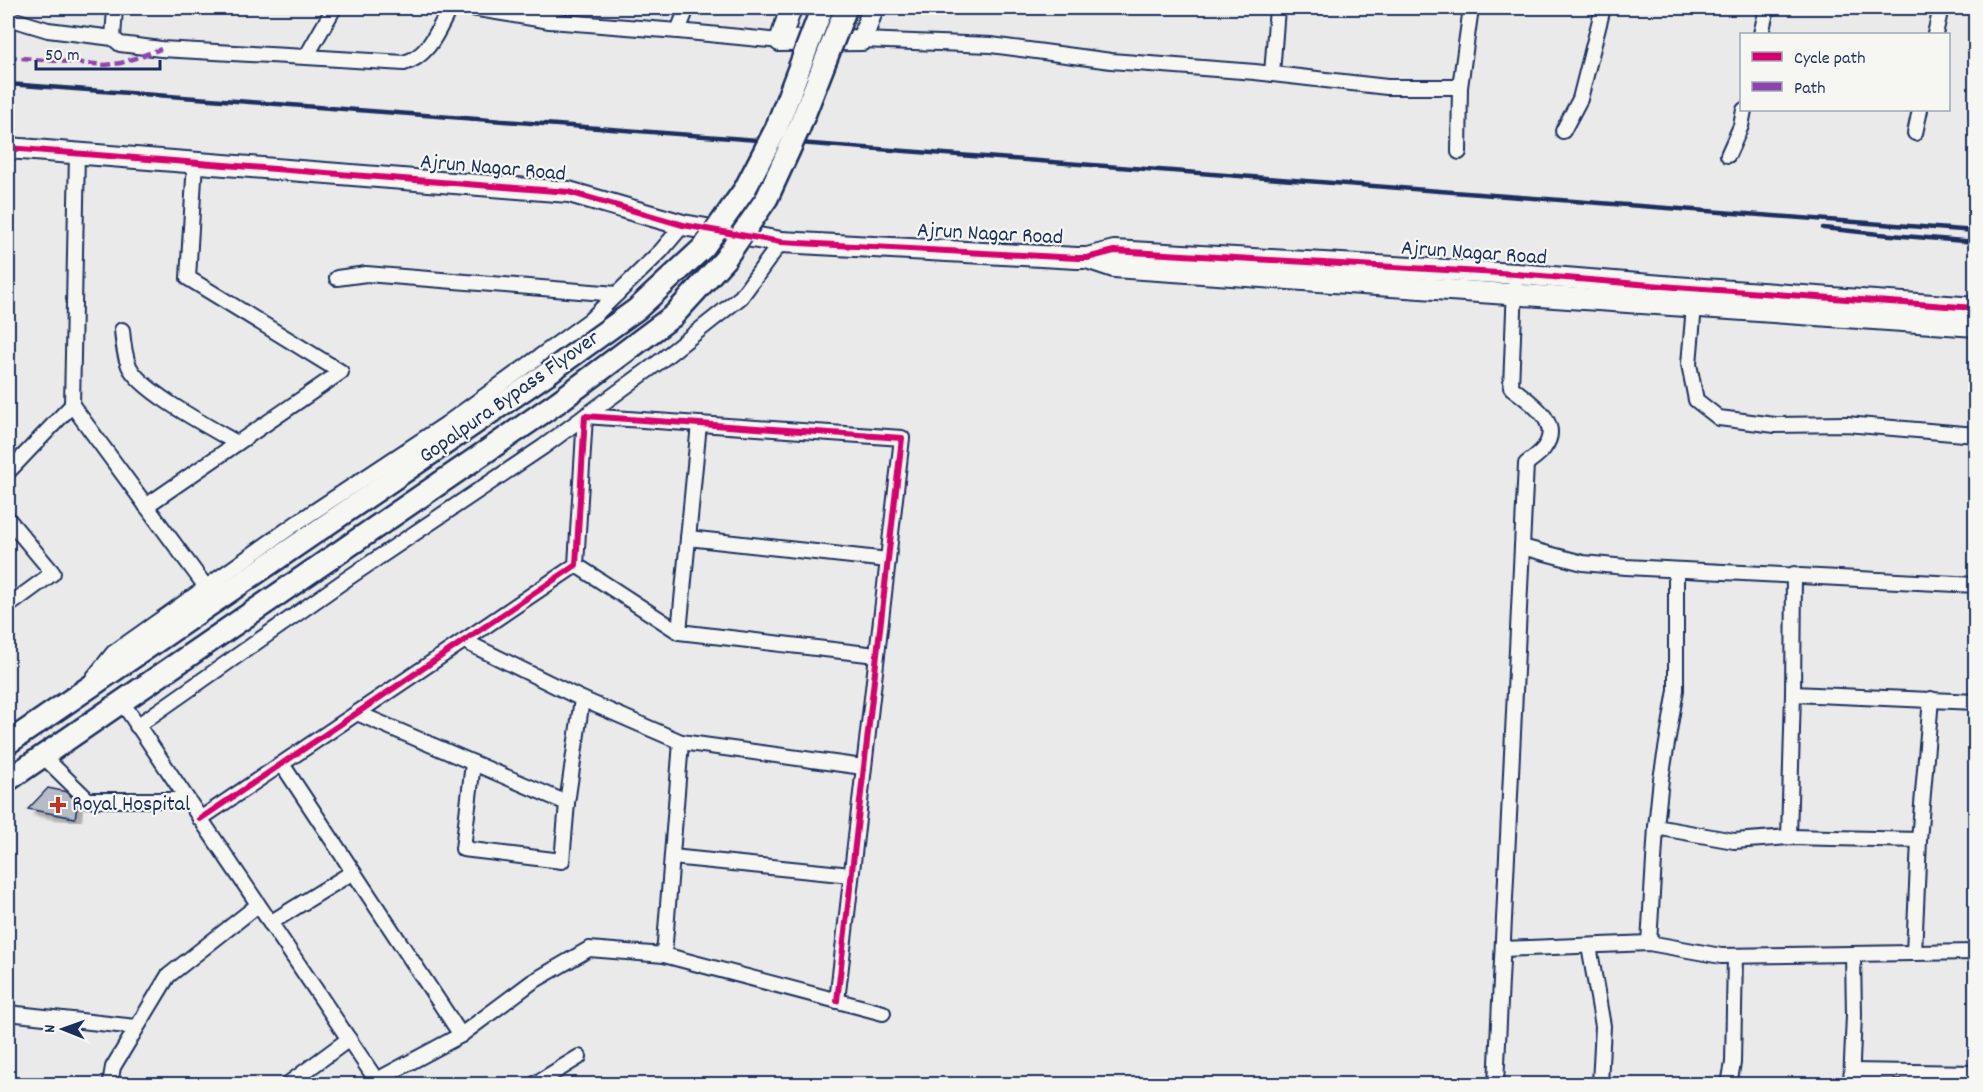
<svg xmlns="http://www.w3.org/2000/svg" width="1983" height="1092" font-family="Dekko,sans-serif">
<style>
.building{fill:#b6bbc6;stroke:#1b2f5e;stroke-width:1.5;filter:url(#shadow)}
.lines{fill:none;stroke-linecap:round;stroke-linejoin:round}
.street-casing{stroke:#1b2f5e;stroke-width:18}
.secondary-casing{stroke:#1b2f5e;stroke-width:24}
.primary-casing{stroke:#1b2f5e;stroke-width:26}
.street{stroke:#f6f6f2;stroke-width:14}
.secondary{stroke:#f6f6f2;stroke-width:20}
.primary{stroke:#f6f6f2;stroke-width:21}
.rail{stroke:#1b2f5e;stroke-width:4.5}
.primary-bridge-casing{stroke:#1b2f5e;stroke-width:26;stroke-linecap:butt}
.primary-bridge{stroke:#f6f6f2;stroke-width:21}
.quiet{stroke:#8e44ad;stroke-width:4.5;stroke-dasharray:9 4.5;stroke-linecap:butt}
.cycleway-casing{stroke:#f6f6f2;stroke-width:10}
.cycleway{stroke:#d6006c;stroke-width:6}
.poi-dot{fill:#c8321e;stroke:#f6f6f2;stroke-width:2}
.labels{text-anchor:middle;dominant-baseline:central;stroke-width:4.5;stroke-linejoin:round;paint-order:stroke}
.street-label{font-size:22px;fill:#1b2f5e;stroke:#f6f6f2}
.poi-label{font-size:22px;fill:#1b2f5e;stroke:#f6f6f2;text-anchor:start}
</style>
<defs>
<filter id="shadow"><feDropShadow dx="5.5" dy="5.5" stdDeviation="1.5" flood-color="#0004"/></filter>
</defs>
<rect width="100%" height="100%" fill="#e9eae9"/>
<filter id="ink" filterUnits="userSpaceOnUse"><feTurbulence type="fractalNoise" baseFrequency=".0167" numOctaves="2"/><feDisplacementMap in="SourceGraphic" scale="12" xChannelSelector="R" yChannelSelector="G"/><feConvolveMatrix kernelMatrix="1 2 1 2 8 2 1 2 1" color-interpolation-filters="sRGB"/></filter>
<g filter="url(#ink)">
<polygon class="building" points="48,788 67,792 78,803 75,818 28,809"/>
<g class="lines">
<g class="street-casing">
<g id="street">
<polyline points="115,8 113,38 120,44 161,49 306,57 334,8"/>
<polyline points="472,8 550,21 678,31 780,41"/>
<polyline points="8,18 48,30 113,38"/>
<polyline points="550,21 559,8"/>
<polyline points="678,31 687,8"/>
<polyline points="1761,34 1767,8"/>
<polyline points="1935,34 1941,8"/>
<polyline points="862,40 991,45 1111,61 1255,72 1387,87 1460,87"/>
<path d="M306 57 404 63C430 56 438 29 450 8"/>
<polyline points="1272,74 1277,8"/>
<polyline points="1563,131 1580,99 1603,8"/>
<polyline points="1915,133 1920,110"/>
<polyline points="1459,152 1460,87 1471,8"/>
<polyline points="77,153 72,405 206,587"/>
<polyline points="1728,155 1741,126 1744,110"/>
<polyline points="337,278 366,274 617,294"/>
<polyline points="1694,306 1689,364 1696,400 1719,418 1775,425 1846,424 1976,435"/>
<path d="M122 330C123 342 124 354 129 366 140 391 211 428 237 443"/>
<polyline points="8,472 72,405"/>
<polyline points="146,506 341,372 188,278 195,162"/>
<polyline points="8,519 53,573 8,606"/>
<polyline points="688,538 888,560"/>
<polyline points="1522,547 1583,563 1626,567 1976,585"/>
<polyline points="576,565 679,632 876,655"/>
<polyline points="679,632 699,424"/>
<polyline points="93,678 113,653 298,522 446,424 590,320 661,251 683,225"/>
<polyline points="1793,694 1976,702"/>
<polyline points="582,699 681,742 863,767"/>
<polyline points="122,702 379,1084"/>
<polyline points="357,713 567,803 582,699 464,641"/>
<polyline points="137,726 348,578 543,447 659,362 741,297 781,242"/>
<polyline points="43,756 88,800 187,800"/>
<polyline points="473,763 463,849 562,861 567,803"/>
<polyline points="282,764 461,1035"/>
<polyline points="200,819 576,565 585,416 902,438 837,1001"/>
<polyline points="1656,827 1734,841 1789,837 1919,840"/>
<polyline points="1789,837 1793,694 1794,574"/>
<polyline points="672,857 851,875"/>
<polyline points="270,923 353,872"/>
<polyline points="1649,943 1656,827 1661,779 1676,690 1676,571"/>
<polyline points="1589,946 1603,1026 1600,1084"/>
<polyline points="1503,949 1649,943 1721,956 1976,952"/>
<polyline points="1914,953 1919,840 1931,699"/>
<polyline points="664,955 681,742"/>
<polyline points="8,1013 136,1027"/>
<polyline points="1852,1071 1976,1073"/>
<polyline points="377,1080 461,1035 532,982 589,949 664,955 883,1013"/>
<polyline points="110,1084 113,1067 168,976 258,905"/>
<polyline points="288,1084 349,1039"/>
<polyline points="535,1084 579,1057"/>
<path d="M1496 1084 1526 464C1532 459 1540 454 1544 448 1564 422 1528 401 1511 387L1515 286"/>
<polyline points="1729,1084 1733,1063 1735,956"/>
<polyline points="1851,1084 1854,1015 1853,954"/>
</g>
</g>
<g class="secondary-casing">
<g id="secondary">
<polyline points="791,8 780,41 862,40 873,8"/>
<polyline points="8,148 569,192 683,225 781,242 1077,258 1087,258 1114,251 1516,274 1675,287 1976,308"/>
<polyline points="1087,258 1114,267 1976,326"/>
</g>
</g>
<g class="primary-casing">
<g id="primary">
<polyline points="8,743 548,373"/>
<polyline points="8,780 558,402"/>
</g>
</g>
<use href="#street" class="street"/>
<use href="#secondary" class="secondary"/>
<use href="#primary" class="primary"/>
<g class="rail">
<polyline points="8,84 1976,231"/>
<polyline points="1823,228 1879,234 1976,242"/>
</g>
<g class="primary-bridge-casing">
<g id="primary-bridge">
<polyline points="548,373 637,309 704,247 745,189 776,129 822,8"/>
<polyline points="558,402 673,316 725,259 767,198 799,128 846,8"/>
</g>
</g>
<use href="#primary-bridge" class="primary-bridge"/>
<polyline class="quiet" points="8,57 106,65 121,63 161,49"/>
<g class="cycleway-casing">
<g id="cycleway">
<polyline points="8,148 569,192 683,225 781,242 1077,258 1087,258 1114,251 1516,274 1675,287 1976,308"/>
<polyline points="200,819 576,565 585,416 902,438 837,1001"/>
</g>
</g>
<use href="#cycleway" class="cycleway"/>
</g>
</g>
<path class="poi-dot" d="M55 796h6v6h6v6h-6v6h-6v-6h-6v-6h6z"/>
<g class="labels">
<g class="street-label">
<text transform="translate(493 169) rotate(5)">Ajrun Nagar Road</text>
<text transform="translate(990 235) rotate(3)">Ajrun Nagar Road</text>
<text transform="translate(1474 254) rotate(4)">Ajrun Nagar Road</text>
<text transform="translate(510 398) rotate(-35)">Gopalpura Bypass Flyover</text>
</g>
<g class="poi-label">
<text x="72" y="805">Royal Hospital</text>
</g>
</g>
<rect width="1983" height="1092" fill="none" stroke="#f6f6f2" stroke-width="30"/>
<rect x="15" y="15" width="1953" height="1062" fill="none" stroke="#1b2f5e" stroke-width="2" filter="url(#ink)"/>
<rect x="1740" y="33" width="210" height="78" fill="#f6f6f2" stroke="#9ea6b7" stroke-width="1.5"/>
<rect x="1752" y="52" width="30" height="9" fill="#d6006c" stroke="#9ea6b7" stroke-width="1.5"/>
<text x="1794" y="63" font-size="18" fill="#1b2f5e">Cycle path</text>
<rect x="1752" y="82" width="30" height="9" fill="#8e44ad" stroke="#9ea6b7" stroke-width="1.5"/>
<text x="1794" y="93" font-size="18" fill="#1b2f5e">Path</text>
<g transform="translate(63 1029) rotate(271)" stroke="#f6f6f2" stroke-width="4.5" paint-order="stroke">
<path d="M0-4.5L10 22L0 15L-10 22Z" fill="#1b2f5e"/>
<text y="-9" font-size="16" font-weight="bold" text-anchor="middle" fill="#1b2f5e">N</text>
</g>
<path d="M36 60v9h124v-9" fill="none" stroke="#1b2f5e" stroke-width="3"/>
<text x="45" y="60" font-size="18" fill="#1b2f5e" stroke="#f6f6f2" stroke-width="4.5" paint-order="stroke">50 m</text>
</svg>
